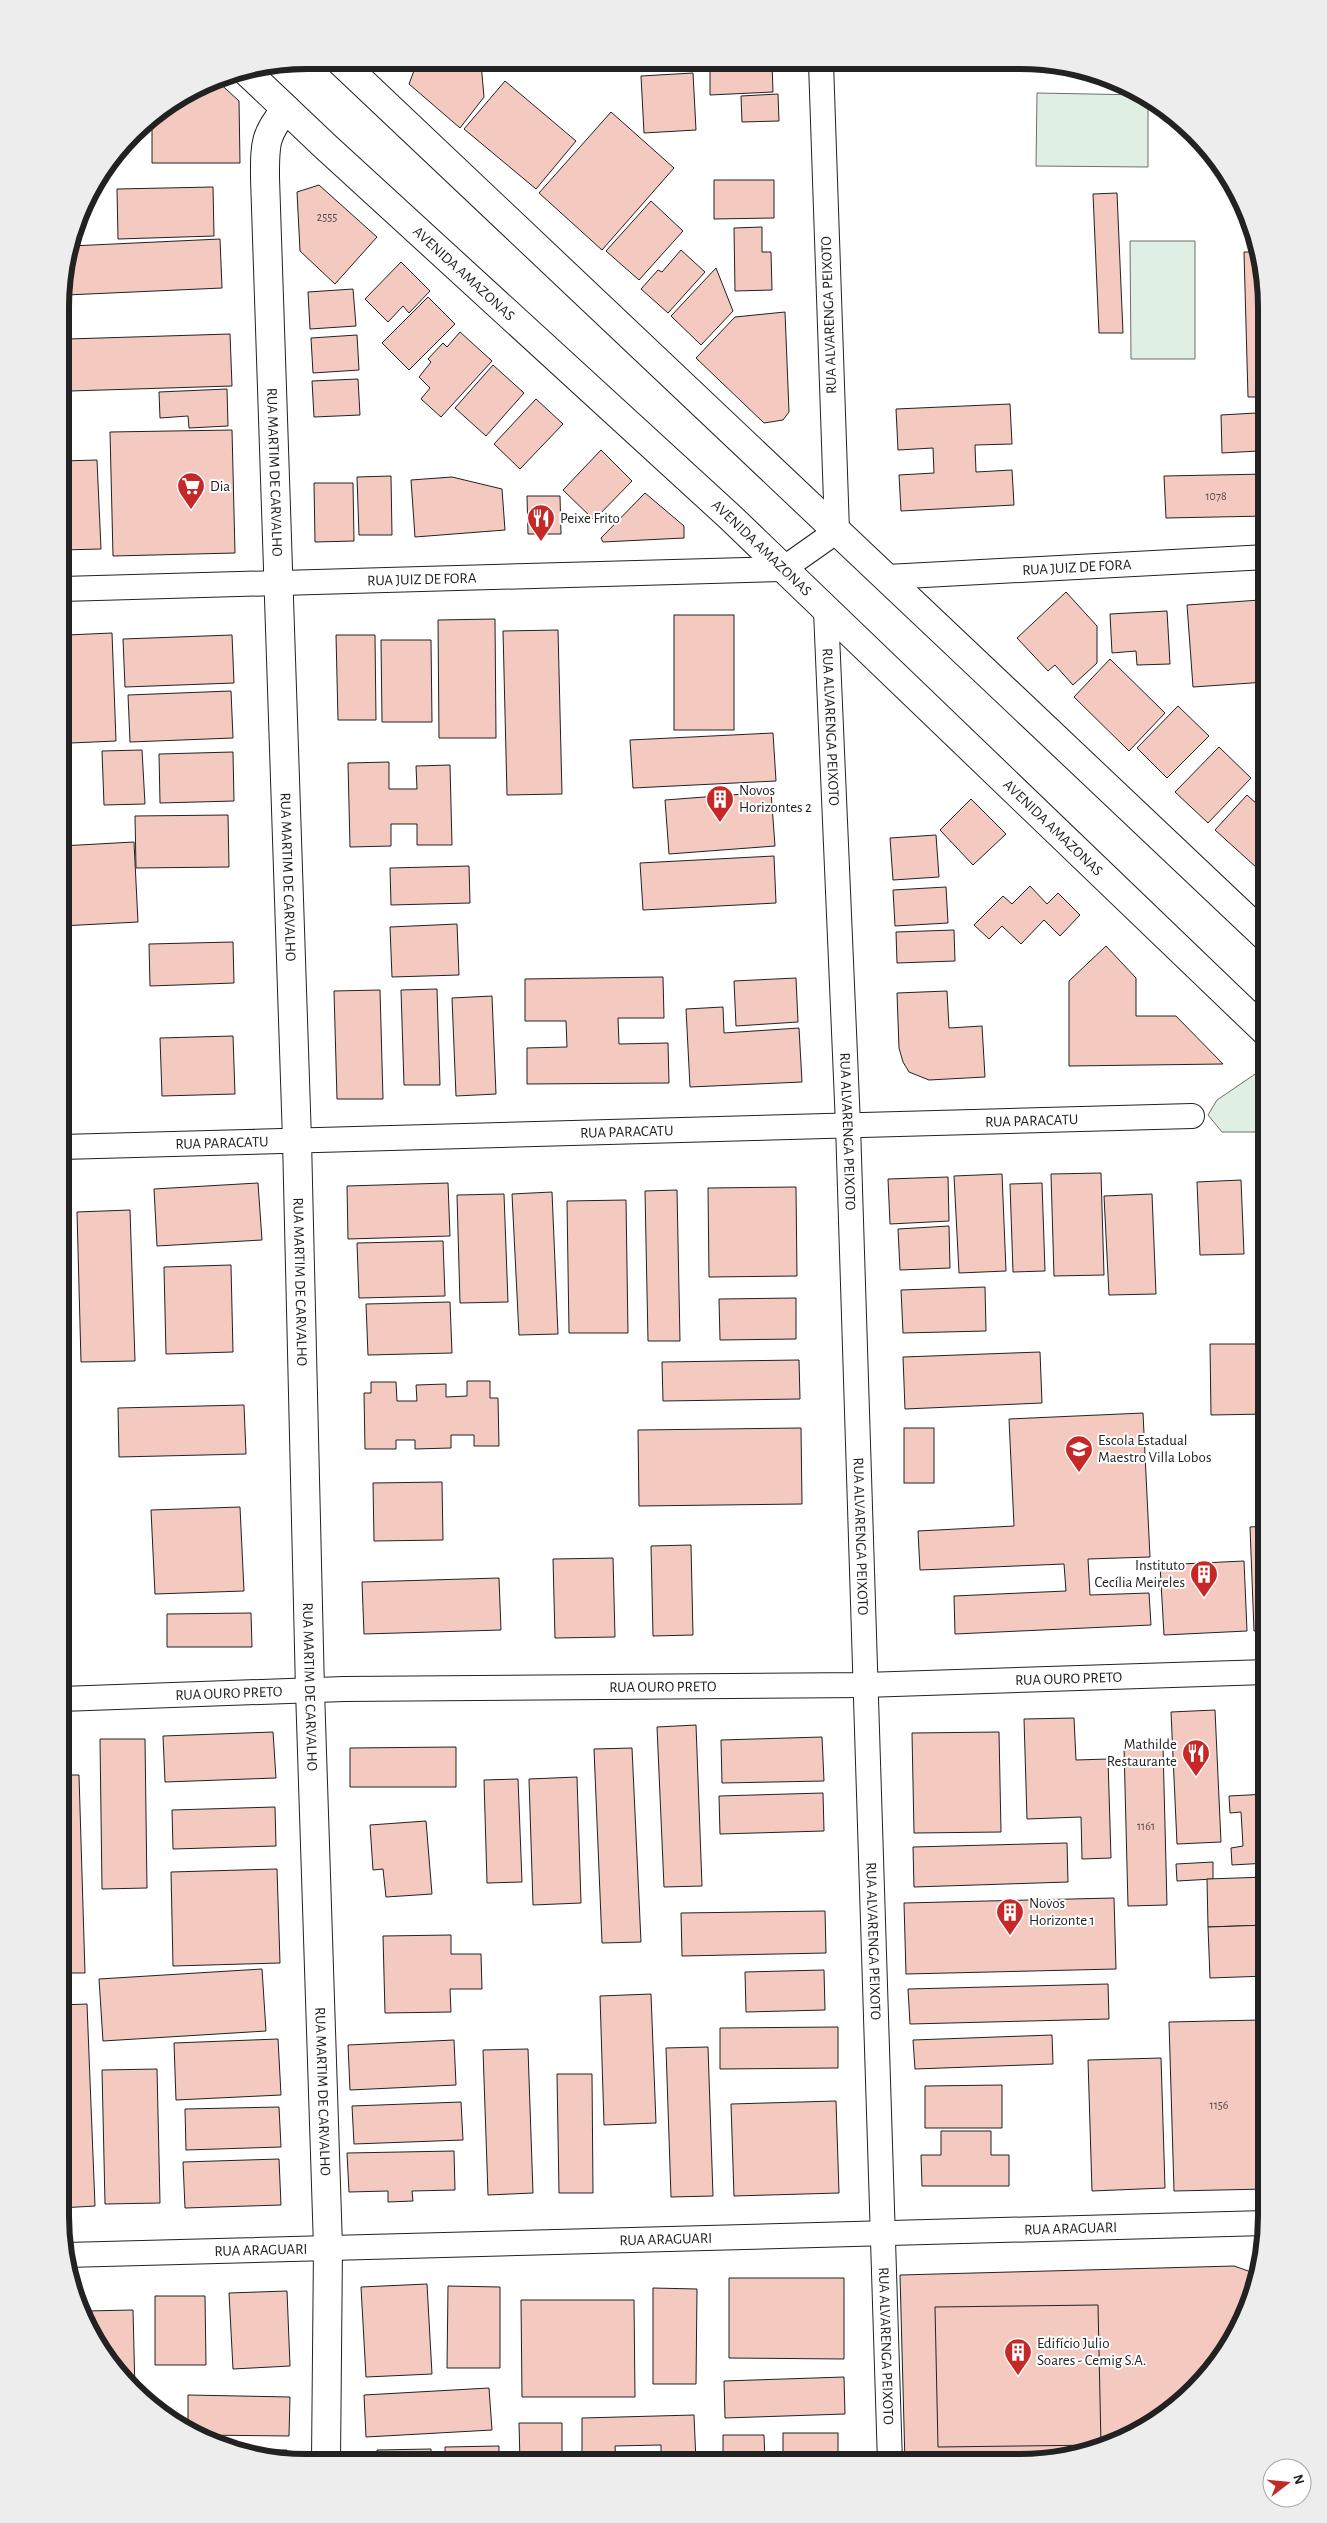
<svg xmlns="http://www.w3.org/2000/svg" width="1327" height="2523" font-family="'Alegreya Sans',sans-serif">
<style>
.green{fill:#e0efe3;stroke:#6f6f6f}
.building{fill:#f3c9c0;stroke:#222}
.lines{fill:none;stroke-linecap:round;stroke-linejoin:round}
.street-casing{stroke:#222;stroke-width:26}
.secondary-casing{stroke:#222;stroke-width:30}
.primary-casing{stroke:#222;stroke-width:30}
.street{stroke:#fff;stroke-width:24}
.secondary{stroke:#fff;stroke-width:28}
.primary{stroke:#fff;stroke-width:28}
.labels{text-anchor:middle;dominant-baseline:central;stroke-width:4;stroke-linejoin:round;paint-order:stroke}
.number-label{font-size:12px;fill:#564c4a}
.street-label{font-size:15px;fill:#222;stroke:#fff}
.poi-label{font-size:15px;fill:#222;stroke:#fff;text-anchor:start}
.rim{fill:none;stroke:#222;stroke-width:6}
</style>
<rect width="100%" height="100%" fill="#fff"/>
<g class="green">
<polygon points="1037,93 1143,95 1148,98 1148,167 1036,166"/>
<polygon points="1130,241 1195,241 1195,359 1131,359"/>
<polygon points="1267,1066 1267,1132 1222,1132 1208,1115 1217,1100"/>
</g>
<g class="building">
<polygon points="481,63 484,97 460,128 409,84 415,68"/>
<polygon points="732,63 772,63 773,92 710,95 710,71 733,70"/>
<polygon points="693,73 696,130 644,133 641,76"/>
<polygon points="214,78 239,101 240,163 152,163 152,116"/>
<polygon points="505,81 576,141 536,189 464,129"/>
<polygon points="778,94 779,121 742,122 741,96"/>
<polygon points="611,112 674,168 602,250 539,193"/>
<polygon points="714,180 774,180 774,218 714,219"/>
<polygon points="319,185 377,237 335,284 300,251 297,192"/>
<polygon points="213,187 214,236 118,239 117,189"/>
<polygon points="1117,193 1123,333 1099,333 1093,194"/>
<polygon points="651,201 683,231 639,280 606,251"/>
<polygon points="762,227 762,252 771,252 772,290 735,291 734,228"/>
<polygon points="220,239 222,288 66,295 65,267 71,246"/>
<polygon points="681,250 705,272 668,313 641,289 658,270 662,272"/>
<polygon points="1244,252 1258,252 1267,307 1267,397 1248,397"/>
<polygon points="401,262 430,291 409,313 403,306 388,322 365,299"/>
<polygon points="716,268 733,311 701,345 671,316"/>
<polygon points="353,289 356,326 310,329 308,292"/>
<polygon points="428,297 455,324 409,370 382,343"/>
<polygon points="785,312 789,412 783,420 764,423 696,358 735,317"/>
<polygon points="460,332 492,361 441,417 421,399 430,388 419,377 431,362 428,359 443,343 447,347"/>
<polygon points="230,334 232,386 70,391 68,339"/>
<polygon points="357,335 359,370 313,373 311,338"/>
<polygon points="493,365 524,393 486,436 455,408"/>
<polygon points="358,379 360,415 314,417 312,381"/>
<polygon points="227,389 228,426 189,428 188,416 160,418 159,392"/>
<polygon points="536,399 563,424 520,469 494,444"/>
<polygon points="1010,404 1012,444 975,445 976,472 1012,470 1014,505 901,511 899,475 934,473 933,448 898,450 896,409"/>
<polygon points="1256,413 1258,451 1222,453 1221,415"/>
<polygon points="232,430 235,553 113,556 110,432"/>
<polygon points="601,450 632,481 594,520 563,490"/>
<polygon points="97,460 101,549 62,550 62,461"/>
<polygon points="1267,474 1267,516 1166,518 1164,476"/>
<polygon points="391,476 392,535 359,535 357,477"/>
<polygon points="452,477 502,489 505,530 415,537 411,480"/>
<polygon points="314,483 353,483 354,541 315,542"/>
<polygon points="645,493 684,526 684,538 603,542 601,538"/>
<polygon points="527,496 560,496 561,534 528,534"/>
<polygon points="1066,592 1097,626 1097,663 1073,685 1055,665 1048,671 1017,638"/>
<polygon points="1260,600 1266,682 1193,687 1187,605"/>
<polygon points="1167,611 1170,664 1137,665 1136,651 1112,653 1110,614"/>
<rect x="674" y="615" width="60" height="115"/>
<polygon points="495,619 496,738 439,738 438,620"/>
<polygon points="558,630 562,794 507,795 503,631"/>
<polygon points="112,633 116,741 71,743 67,635"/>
<polygon points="232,635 234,683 125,687 123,639"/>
<polygon points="336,635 375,635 376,720 338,720"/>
<polygon points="381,640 431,640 432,722 382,722"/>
<polygon points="1110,659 1165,713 1129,751 1074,697"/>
<polygon points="231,691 233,738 130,742 128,695"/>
<polygon points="1178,706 1209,736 1167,778 1137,748"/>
<polygon points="773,733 776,781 633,788 630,740"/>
<polygon points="1219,747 1251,778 1208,823 1175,792"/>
<polygon points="142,750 145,804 104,805 102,751"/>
<polygon points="233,752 234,801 160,803 159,754"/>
<polygon points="389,762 389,789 417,789 416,766 450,765 452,845 417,845 417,824 391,824 391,846 350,847 348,763"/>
<polygon points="771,792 775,846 669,854 665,800"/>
<polygon points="1247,795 1267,813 1267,877 1215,830"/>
<polygon points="971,799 1006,834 973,865 940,830"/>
<polygon points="228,815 229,867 136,868 135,816"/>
<polygon points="936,835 939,877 893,880 890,838"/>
<polygon points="134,842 138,922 61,926 61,846"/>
<polygon points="774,856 776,903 643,910 640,863"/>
<polygon points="469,866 470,903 391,905 390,868"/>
<polygon points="1030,886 1047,904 1058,893 1080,915 1060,936 1044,920 1021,944 1002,926 989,939 974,925 1003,896 1012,904"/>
<polygon points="946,887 948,923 895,926 893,890"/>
<polygon points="457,924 459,975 392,977 390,927"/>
<polygon points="954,930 955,961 897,963 896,932"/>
<polygon points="233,942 234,983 150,986 149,944"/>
<polygon points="1106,946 1136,978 1136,1016 1176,1016 1223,1064 1069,1066 1069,981"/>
<polygon points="663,977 664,1018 618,1018 619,1044 668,1043 669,1083 527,1084 527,1048 567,1047 566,1021 525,1021 525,979"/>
<polygon points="796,978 798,1022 736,1026 734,981"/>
<polygon points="437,989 440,1085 404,1085 401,990"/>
<polygon points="380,990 383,1099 337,1099 334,991"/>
<polygon points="947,991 949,1028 982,1026 985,1077 929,1080 909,1072 903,1062 899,1048 897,993"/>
<polygon points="492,996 496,1094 456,1096 452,998"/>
<polygon points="723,1007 724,1033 799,1028 802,1082 690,1087 686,1009"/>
<polygon points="233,1036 235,1094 162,1096 160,1038"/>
<rect x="1257" y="1152" width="10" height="44"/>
<polygon points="1101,1173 1104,1275 1054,1276 1051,1174"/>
<polygon points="1002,1174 1006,1271 959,1273 954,1176"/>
<polygon points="948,1177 949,1221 890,1224 888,1179"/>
<polygon points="1241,1180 1244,1254 1200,1255 1197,1182"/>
<polygon points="258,1183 262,1240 157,1246 154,1189"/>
<polygon points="448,1183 450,1236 348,1239 347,1186"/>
<polygon points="1042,1183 1045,1271 1013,1272 1010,1184"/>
<polygon points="796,1187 797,1276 709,1277 708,1188"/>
<polygon points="677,1190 680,1341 648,1341 645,1191"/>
<polygon points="552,1192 558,1334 519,1335 512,1194"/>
<polygon points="504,1194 508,1302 460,1303 457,1195"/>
<polygon points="1152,1194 1156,1294 1109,1295 1104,1196"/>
<polygon points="626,1200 628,1333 569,1333 567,1201"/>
<polygon points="130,1210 135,1361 81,1362 77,1212"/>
<polygon points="61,1223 66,1365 61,1365"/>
<polygon points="949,1226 950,1268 900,1270 898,1229"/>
<polygon points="443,1241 445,1296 359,1298 357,1243"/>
<polygon points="231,1265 233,1352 166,1354 164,1267"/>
<polygon points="985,1287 986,1331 903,1333 901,1290"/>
<polygon points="796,1298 796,1339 720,1340 719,1299"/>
<polygon points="450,1302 452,1353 368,1355 366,1304"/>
<polygon points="1210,1344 1267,1344 1267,1414 1211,1415"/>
<polygon points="1040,1352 1042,1403 905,1409 903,1357"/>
<polygon points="799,1360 800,1399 663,1401 662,1362"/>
<polygon points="467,1381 490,1381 490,1398 498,1398 499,1446 474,1446 474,1435 451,1435 451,1448 415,1449 415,1440 396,1440 396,1449 365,1449 364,1393 371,1393 371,1382 396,1382 397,1401 417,1401 416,1385 446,1384 446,1397 467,1396"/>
<polygon points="244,1405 246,1454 119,1457 118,1408"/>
<polygon points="1143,1413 1150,1557 1088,1559 1090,1595 1149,1593 1151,1625 955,1634 954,1596 1066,1591 1064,1564 920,1570 918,1531 1014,1526 1009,1419"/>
<polygon points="801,1428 802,1504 639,1506 638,1430"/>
<rect x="904" y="1428" width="30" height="55"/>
<polygon points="442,1482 443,1540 374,1541 373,1483"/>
<polygon points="240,1507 244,1591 155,1594 151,1510"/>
<polygon points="1267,1526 1267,1630 1254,1631 1250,1527"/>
<polygon points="691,1545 693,1635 653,1636 651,1546"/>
<polygon points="613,1558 615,1637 555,1638 553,1559"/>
<polygon points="1244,1561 1247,1631 1164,1635 1160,1565"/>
<polygon points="499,1578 501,1630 364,1634 362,1582"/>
<polygon points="251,1613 252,1647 167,1647 167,1614"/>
<polygon points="1215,1710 1221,1842 1177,1844 1171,1712"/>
<polygon points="1074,1718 1076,1760 1108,1759 1111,1858 1082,1859 1081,1817 1027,1819 1024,1719"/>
<polygon points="696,1725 702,1886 664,1887 657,1727"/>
<polygon points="273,1732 276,1778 165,1782 163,1736"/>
<polygon points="999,1732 1001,1832 914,1833 912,1733"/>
<polygon points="822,1737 824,1781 722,1783 721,1740"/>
<polygon points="100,1739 145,1739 147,1888 102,1889"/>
<polygon points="1163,1746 1167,1905 1128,1906 1124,1747"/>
<polygon points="456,1747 456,1787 350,1787 350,1748"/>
<polygon points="632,1748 641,1942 602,1943 594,1749"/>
<polygon points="60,1775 79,1775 85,1973 60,1973"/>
<polygon points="577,1777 581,1903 533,1905 529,1779"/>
<polygon points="518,1779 522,1882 487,1883 484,1780"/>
<polygon points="823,1793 824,1831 720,1834 719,1796"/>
<polygon points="1267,1794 1267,1863 1232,1865 1231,1848 1243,1846 1241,1812 1230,1813 1229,1796"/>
<polygon points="275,1807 276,1846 173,1849 172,1810"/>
<polygon points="426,1821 432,1894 386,1897 383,1869 373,1870 370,1825"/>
<polygon points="1067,1843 1068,1882 914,1887 913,1847"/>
<polygon points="1213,1862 1213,1879 1177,1881 1176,1864"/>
<polygon points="277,1869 280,1963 173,1966 171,1872"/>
<polygon points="1267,1877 1267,1925 1208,1927 1207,1879"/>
<polygon points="1114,1898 1116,1969 906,1974 904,1903"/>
<polygon points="825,1911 826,1953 682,1956 681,1913"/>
<polygon points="1267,1925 1267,1976 1210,1978 1208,1927"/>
<polygon points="451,1935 451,1954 481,1954 482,1989 450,1989 451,2012 385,2013 383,1936"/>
<polygon points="262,1969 266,2031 103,2041 99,1979"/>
<polygon points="824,1970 825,2010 746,2012 745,1972"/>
<polygon points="1267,1976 1267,2020 1261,2020 1259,1977"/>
<polygon points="1108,1984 1109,2019 910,2024 908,1989"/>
<polygon points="651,1994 656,2123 604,2125 600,1996"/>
<polygon points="87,2004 95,2206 60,2208 60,2005"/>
<polygon points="1261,2020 1267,2020 1266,2189 1174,2191 1169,2022"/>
<polygon points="838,2027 838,2068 720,2069 720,2028"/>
<polygon points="1052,2035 1053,2064 915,2069 913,2040"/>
<polygon points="278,2039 281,2095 176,2100 174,2043"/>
<polygon points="454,2040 456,2085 350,2090 348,2045"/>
<polygon points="708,2047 713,2196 671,2197 666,2048"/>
<polygon points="528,2049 533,2193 488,2195 483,2050"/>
<polygon points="1161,2058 1165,2188 1092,2191 1088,2060"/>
<polygon points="157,2069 160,2203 105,2204 102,2070"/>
<polygon points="557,2074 592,2074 593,2193 559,2193"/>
<polygon points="1002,2085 1002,2128 925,2128 925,2086"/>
<polygon points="836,2101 839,2193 734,2196 731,2104"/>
<polygon points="461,2102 463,2140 354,2144 352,2106"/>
<polygon points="279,2107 281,2147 186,2150 185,2109"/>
<polygon points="941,2131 991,2131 991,2155 1009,2155 1009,2186 922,2186 921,2155 941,2155"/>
<polygon points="454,2151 455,2190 412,2191 413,2201 388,2202 388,2191 349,2192 347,2153"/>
<polygon points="279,2159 281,2205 185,2208 183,2162"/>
<polygon points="1234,2266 1257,2274 1248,2310 1227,2347 1158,2421 1099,2450 1020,2463 905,2463 900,2275"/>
<polygon points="729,2278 844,2278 844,2359 729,2358"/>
<polygon points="427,2284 432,2374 366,2377 361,2287"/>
<polygon points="448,2286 500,2287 500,2368 447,2368"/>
<polygon points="653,2288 697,2289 696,2384 653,2384"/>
<polygon points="287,2291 290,2366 233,2369 229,2293"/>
<polygon points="155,2296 205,2296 206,2365 155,2365"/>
<polygon points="521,2300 634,2300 635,2397 522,2397"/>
<polygon points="1098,2305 1101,2445 938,2447 935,2307"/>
<polygon points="133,2310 135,2391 102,2354 87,2323 86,2311"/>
<polygon points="844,2377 845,2414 725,2418 724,2381"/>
<polygon points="489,2388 492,2430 366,2437 364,2395"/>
<polygon points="188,2395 290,2397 289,2436 197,2435 188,2429"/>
<polygon points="694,2415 696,2462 661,2462 661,2445 615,2446 616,2462 582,2462 582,2418"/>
<polygon points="519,2423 562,2423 562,2462 520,2462"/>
<rect x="783" y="2433" width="55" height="29"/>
<polygon points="723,2435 764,2435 765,2462 723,2462"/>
<polygon points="499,2446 499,2461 445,2461 445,2447"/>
<polygon points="431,2449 431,2461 377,2461 377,2450"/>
<polygon points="287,2450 287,2461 274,2461 237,2451"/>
</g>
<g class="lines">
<g class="street-casing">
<g id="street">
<path id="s1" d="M887 577 1267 557"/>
<path id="s2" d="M62 589 783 569 837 531 821 63"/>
<path id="s3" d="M826 611 848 1125 890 2463"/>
<path id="s4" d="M61 1147 1192 1116"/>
<path id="s5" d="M61 1699 344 1689 864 1685 1267 1672"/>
<path id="s6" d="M66 2255 1266 2223"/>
</g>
</g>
<g class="secondary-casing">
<g id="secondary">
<path id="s7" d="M286 109C264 135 265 145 265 178L297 1140 310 1690 328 2247 326 2461"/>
</g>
</g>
<g class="primary-casing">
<g id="primary">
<polyline points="339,60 1267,938"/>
<path id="s8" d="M247 72 325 146 729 516 1267 1033"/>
</g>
</g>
<use href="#street" class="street"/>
<use href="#secondary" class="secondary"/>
<use href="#primary" class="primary"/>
</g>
<defs>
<g id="supermarket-pin" transform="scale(1.4375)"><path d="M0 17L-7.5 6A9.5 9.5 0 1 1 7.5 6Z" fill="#c62828" stroke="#fff"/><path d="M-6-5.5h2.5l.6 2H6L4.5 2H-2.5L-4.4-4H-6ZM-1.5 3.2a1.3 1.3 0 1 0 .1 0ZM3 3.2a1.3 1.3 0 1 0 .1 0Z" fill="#fff"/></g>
<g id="restaurant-pin" transform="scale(1.4375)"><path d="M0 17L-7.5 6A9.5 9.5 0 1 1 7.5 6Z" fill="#c62828" stroke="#fff"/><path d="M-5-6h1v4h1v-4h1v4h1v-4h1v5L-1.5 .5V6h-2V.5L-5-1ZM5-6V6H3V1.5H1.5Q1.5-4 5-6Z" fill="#fff"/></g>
<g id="building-pin" transform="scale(1.4375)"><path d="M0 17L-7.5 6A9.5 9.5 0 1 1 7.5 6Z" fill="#c62828" stroke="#fff"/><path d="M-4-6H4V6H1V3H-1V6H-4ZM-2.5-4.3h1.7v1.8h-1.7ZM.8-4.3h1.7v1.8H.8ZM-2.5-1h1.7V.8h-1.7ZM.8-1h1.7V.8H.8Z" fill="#fff"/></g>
<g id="school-pin" transform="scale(1.4375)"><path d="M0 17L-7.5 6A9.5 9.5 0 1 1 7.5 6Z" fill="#c62828" stroke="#fff"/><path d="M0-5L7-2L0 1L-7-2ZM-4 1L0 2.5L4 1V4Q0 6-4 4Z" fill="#fff"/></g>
</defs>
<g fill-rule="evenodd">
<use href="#supermarket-pin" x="191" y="486"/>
<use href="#restaurant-pin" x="541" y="518"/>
<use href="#building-pin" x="720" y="799"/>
<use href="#school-pin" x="1079" y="1449"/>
<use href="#building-pin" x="1204" y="1574"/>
<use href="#restaurant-pin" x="1196" y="1753"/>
<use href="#building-pin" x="1010" y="1912"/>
<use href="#building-pin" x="1018" y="2352"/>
</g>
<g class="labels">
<g class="number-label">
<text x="327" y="217">2555</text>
<text x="1216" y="496">1078</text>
<text x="1146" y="1826">1161</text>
<text x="1219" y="2105">1156</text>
</g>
<g class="street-label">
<text stroke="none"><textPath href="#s8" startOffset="296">AVENIDA AMAZONAS</textPath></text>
<text transform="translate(829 315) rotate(-92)">RUA ALVARENGA PEIXOTO</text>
<text stroke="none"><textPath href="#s7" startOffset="369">RUA MARTIM DE CARVALHO</textPath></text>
<text stroke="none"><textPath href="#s8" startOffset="701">AVENIDA AMAZONAS</textPath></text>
<text stroke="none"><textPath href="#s1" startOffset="190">RUA JUIZ DE FORA</textPath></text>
<text stroke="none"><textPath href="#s2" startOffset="360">RUA JUIZ DE FORA</textPath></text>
<text stroke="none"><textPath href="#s3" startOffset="116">RUA ALVARENGA PEIXOTO</textPath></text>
<text stroke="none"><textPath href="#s8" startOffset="1105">AVENIDA AMAZONAS</textPath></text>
<text stroke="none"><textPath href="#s7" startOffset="774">RUA MARTIM DE CARVALHO</textPath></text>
<text stroke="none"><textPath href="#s4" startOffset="971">RUA PARACATU</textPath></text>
<text stroke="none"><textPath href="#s4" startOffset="566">RUA PARACATU</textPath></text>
<text stroke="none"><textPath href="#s3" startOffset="521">RUA ALVARENGA PEIXOTO</textPath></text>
<text stroke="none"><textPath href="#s4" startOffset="161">RUA PARACATU</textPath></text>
<text stroke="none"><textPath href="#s7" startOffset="1179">RUA MARTIM DE CARVALHO</textPath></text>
<text stroke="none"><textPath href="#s3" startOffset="926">RUA ALVARENGA PEIXOTO</textPath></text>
<text stroke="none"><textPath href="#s5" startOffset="1008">RUA OURO PRETO</textPath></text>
<text stroke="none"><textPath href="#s7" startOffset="1584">RUA MARTIM DE CARVALHO</textPath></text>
<text stroke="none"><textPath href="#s5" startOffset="602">RUA OURO PRETO</textPath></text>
<text stroke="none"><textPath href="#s5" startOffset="168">RUA OURO PRETO</textPath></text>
<text stroke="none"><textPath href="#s3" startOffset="1331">RUA ALVARENGA PEIXOTO</textPath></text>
<text stroke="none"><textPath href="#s7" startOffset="1989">RUA MARTIM DE CARVALHO</textPath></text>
<text stroke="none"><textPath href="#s6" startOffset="1005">RUA ARAGUARI</textPath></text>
<text stroke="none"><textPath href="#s6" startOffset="600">RUA ARAGUARI</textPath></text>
<text stroke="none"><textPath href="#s6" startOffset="195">RUA ARAGUARI</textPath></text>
<text stroke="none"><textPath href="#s3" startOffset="1736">RUA ALVARENGA PEIXOTO</textPath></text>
</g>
<g class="poi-label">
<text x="210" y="486">Dia</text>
<text x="560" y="518">Peixe Frito</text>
<text x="739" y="790">Novos<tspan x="739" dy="17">Horizontes 2</tspan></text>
<text x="1098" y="1440">Escola Estadual<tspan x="1098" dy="17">Maestro Villa Lobos</tspan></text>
<text x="1185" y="1565" text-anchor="end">Instituto<tspan x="1185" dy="17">Cecília Meireles</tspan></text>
<text x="1177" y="1744" text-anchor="end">Mathilde<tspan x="1177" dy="17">Restaurante</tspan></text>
<text x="1029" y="1903">Novos<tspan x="1029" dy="17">Horizonte 1</tspan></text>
<text x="1037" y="2343">Edifício Julio<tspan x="1037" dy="17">Soares - Cemig S.A.</tspan></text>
</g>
</g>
<path d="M0 0H1327V2523H0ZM307 69H1020A238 238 0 0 1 1258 307V2216A238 238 0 0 1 1020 2454H307A238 238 0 0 1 69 2216V307A238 238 0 0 1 307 69Z" fill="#ededed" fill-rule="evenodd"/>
<path class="rim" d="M307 69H1020A238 238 0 0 1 1258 307V2216A238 238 0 0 1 1020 2454H307A238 238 0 0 1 69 2216V307A238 238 0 0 1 307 69Z"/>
<g transform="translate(1287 2483) rotate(74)"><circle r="24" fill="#ffffff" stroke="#a7a7a7"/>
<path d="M0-4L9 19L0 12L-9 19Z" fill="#c62828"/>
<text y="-8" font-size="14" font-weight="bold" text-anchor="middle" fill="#222222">N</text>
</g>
</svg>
